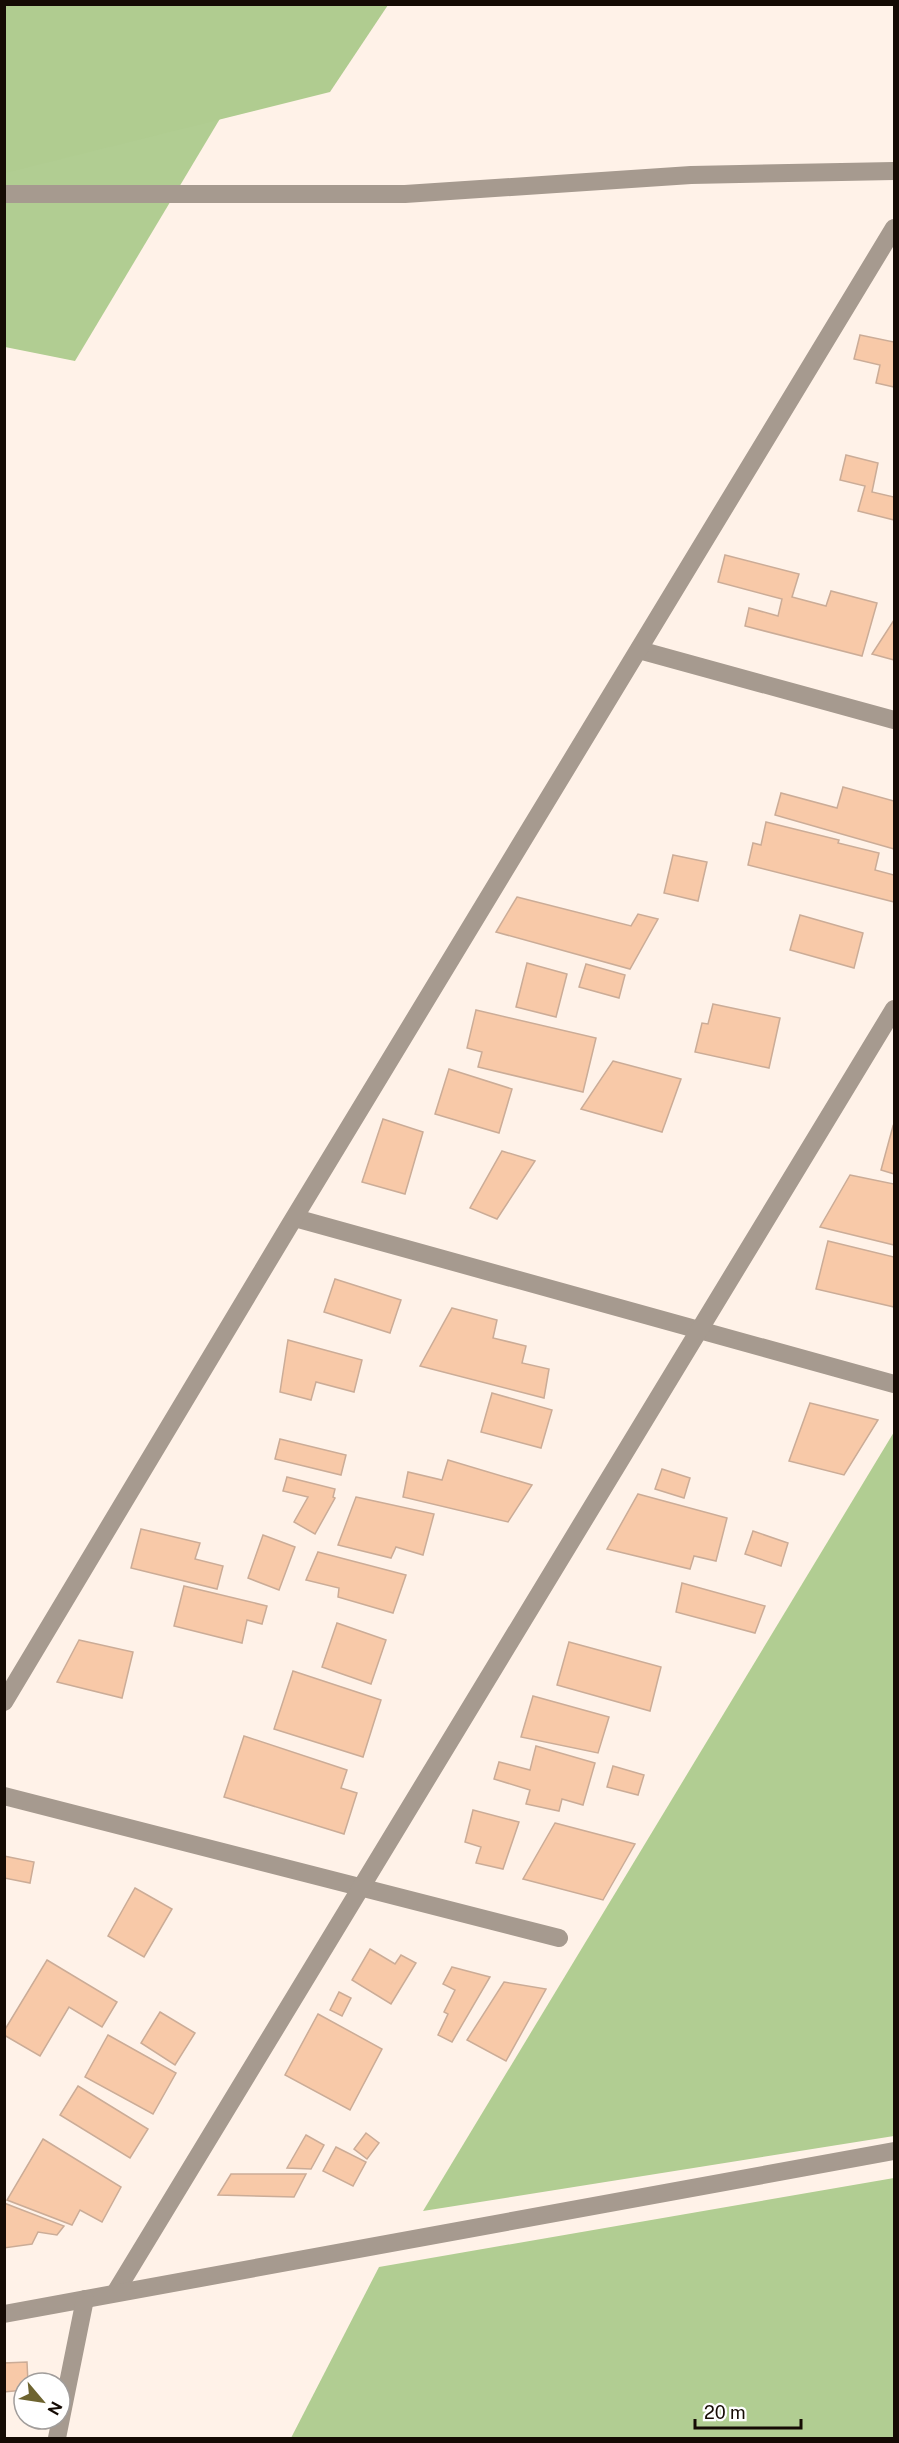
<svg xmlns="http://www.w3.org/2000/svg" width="899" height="2443" font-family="'Public Sans',sans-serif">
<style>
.green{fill:#b1cd92}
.forest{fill:#b0cc90}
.building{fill:#f8c9a8;stroke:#cbac97;stroke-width:1.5}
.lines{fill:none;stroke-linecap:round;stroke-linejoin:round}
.minor{stroke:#a69a8f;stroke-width:18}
</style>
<rect width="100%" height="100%" fill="#fff2e8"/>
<g class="green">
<polygon points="4,5 288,5 75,361 5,347"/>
<polygon points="894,1432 894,2136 423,2211"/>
<polygon points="894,2178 894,2438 291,2438 379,2267"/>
</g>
<polygon class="forest" points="5,4 388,4 388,5 330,92 5,173"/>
<g class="building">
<polygon points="860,335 894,342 894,387 876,383 880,365 854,359"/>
<polygon points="846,455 878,463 872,492 894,497 894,520 858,511 865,486 840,480"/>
<polygon points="725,555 799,574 792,597 826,606 831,591 877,603 862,656 745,626 749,608 778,616 782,599 718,582"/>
<polygon points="894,620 894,660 872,654"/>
<polygon points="843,787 894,801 894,849 775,815 781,793 837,808"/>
<polygon points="766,822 839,840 838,843 879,853 875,870 894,875 894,902 748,865 753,843 761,845"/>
<polygon points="673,855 707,862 698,901 664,893"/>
<polygon points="517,897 631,926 638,914 658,919 630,969 496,932"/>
<polygon points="800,915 863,933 854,968 790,950"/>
<polygon points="527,963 567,974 556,1017 516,1007"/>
<polygon points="586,964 625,975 619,998 579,987"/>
<polygon points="713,1004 780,1018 769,1068 695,1052 702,1023 708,1024"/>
<polygon points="476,1010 596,1038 583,1092 478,1067 482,1052 467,1048"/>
<polygon points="613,1061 681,1079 662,1132 581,1109"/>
<polygon points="449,1069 512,1089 499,1133 435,1114"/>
<polygon points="383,1119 423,1132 405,1194 362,1182"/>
<polygon points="893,1126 894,1127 894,1174 881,1170"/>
<polygon points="502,1151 535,1161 497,1219 470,1208"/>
<polygon points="850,1175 894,1184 894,1245 820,1227"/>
<polygon points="828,1241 894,1257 894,1307 816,1289"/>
<polygon points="335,1279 401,1300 390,1333 324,1312"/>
<polygon points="452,1308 497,1320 493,1338 526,1346 522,1363 549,1369 544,1398 420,1366"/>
<polygon points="288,1340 362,1360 354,1392 316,1382 311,1400 280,1392"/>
<polygon points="492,1393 552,1410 541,1448 481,1432"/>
<polygon points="810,1403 878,1420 844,1475 789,1461"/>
<polygon points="280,1439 346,1455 341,1475 275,1459"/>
<polygon points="448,1460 532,1485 508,1522 403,1497 408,1472 442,1480"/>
<polygon points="662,1469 690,1478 684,1498 655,1489"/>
<polygon points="287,1477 335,1489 333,1497 335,1498 315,1534 294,1522 308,1497 283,1491"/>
<polygon points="638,1494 727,1518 716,1561 694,1556 690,1569 607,1549"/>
<polygon points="356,1497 434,1514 423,1555 396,1547 391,1558 338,1545"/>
<polygon points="141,1529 200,1543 195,1559 223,1566 217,1589 131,1568"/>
<polygon points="753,1531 788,1543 781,1566 745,1554"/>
<polygon points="263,1535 295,1547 279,1590 248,1578"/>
<polygon points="318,1552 406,1575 393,1613 338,1597 339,1588 306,1580"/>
<polygon points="682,1583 765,1606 755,1633 676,1612"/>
<polygon points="184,1586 267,1606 262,1624 247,1620 242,1643 174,1626"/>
<polygon points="337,1623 386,1640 371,1684 322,1667"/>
<polygon points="79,1640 133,1652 122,1698 57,1682"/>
<polygon points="569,1642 661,1667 650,1711 557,1685"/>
<polygon points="293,1671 381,1700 363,1757 274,1729"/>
<polygon points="533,1696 609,1717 598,1753 521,1737"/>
<polygon points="244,1736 347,1770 341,1788 357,1793 344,1834 224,1797"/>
<polygon points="536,1746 595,1763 583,1805 562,1799 559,1811 526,1804 530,1790 494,1779 499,1762 530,1770"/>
<polygon points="613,1766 644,1775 638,1795 607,1787"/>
<polygon points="473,1810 519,1822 503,1869 476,1863 481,1847 465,1842"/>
<polygon points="555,1823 635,1844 603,1900 523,1879"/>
<polygon points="4,1856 34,1862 30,1883 4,1878"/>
<polygon points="135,1888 172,1909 144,1957 108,1936"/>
<polygon points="370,1949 395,1964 401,1955 416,1963 391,2004 352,1980"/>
<polygon points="47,1960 117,2002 102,2027 69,2007 40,2056 4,2035 4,2031"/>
<polygon points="452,1967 490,1977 452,2042 438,2035 448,2014 444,2012 455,1990 443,1984"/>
<polygon points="504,1982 546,1989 506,2061 467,2040"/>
<polygon points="339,1992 351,1998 342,2016 330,2010"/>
<polygon points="160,2012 195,2033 175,2065 141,2043"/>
<polygon points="318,2014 382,2049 350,2110 285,2075"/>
<polygon points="108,2035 176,2073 153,2114 85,2077"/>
<polygon points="78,2086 148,2129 130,2158 60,2115"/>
<polygon points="366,2133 379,2143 367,2159 354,2149"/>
<polygon points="306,2135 324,2145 311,2169 287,2168"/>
<polygon points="43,2139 121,2187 102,2222 80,2210 72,2225 7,2200"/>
<polygon points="336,2147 366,2162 353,2186 323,2171"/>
<polygon points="231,2174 306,2174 294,2197 218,2195"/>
<polygon points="4,2203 64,2226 57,2235 38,2232 32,2244 4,2248"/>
<polygon points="27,2362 28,2383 24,2383 24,2390 4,2392 4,2363"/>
</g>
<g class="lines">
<g class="minor">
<polyline points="4,194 405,194 691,175 894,171"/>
<polyline points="639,650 894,720"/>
<polyline points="295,1218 894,1384"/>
<polyline points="4,1702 288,1228 894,228"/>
<polyline points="4,1796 559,1938"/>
<polyline points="115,2293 894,1009"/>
<polyline points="4,2314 894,2151"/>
<polyline points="57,2438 85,2299"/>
</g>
</g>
<rect width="899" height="2443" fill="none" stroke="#150b04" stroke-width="12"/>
<g transform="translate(42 2401) rotate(119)"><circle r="28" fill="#ffffff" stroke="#a19d9b" stroke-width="1.5"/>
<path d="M0-4.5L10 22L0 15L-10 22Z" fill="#6e6430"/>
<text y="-9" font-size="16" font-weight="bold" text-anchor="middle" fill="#150b04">N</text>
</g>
<path d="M695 2419v9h106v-9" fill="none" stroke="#150b04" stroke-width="3"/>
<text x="704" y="2419" font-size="18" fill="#150b04" stroke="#ffffff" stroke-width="4.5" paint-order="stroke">20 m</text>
</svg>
